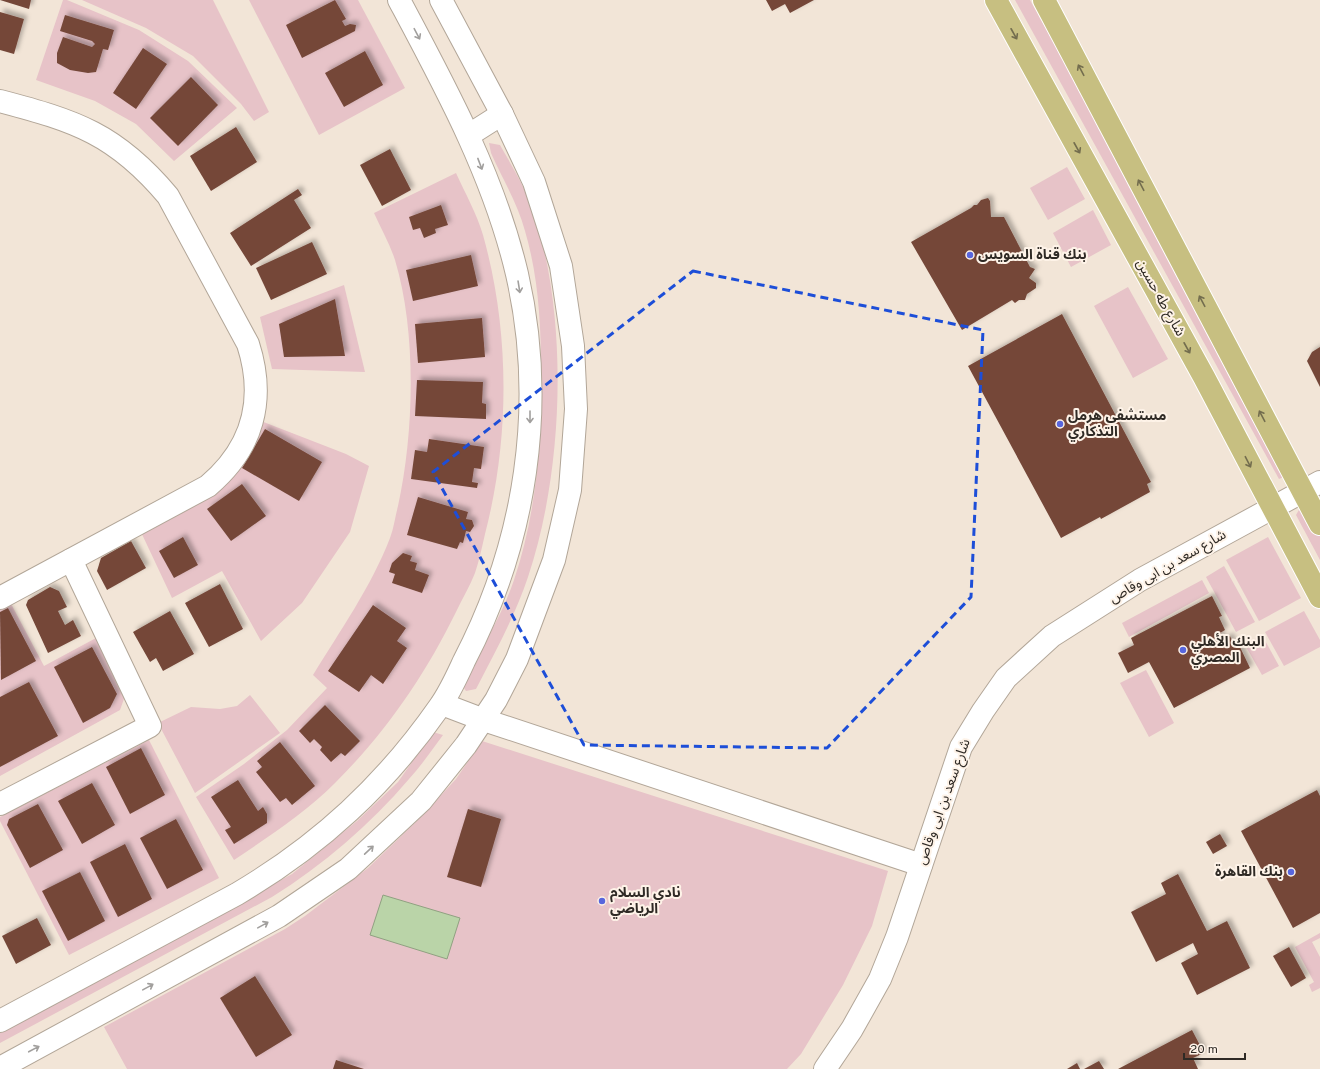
<svg xmlns="http://www.w3.org/2000/svg" width="1320" height="1069" font-family="Overpass,'Noto Sans Arabic',sans-serif">
<style>
.green{fill:#e7c3c8}
.water{fill:#bad4a8;stroke:#90a181}
.building{fill:#744739;filter:url(#shadow)}
.lines{fill:none;stroke-linecap:round;stroke-linejoin:round}
.minor-casing{stroke:#b2a698;stroke-width:24}
.major-casing{stroke:#fff;stroke-width:24}
.minor{stroke:#fff;stroke-width:22}
.major{stroke:#c7bf81;stroke-width:22}
.oneway{stroke:#a19f9d}
.oneway2{stroke:#736d4e}
.marked{fill:none;stroke:#1d4ed8;stroke-width:3;stroke-dasharray:8 5;stroke-linejoin:round}
.poi-dot{fill:#5866dd;stroke:#fef3e8;stroke-width:1.5}
.labels{text-anchor:middle;dominant-baseline:central;stroke-width:4;stroke-linejoin:round;paint-order:stroke}
.poi-label{font-size:14px;font-weight:bold;fill:#2f2a25;stroke:#fef3e8;text-anchor:start}
.street-label{font-size:14px;fill:#2f2a25;stroke:#fef3e8}
</style>
<defs>
<filter id="shadow"><feDropShadow dx="3.5" dy="-3.5" stdDeviation="2" flood-color="#0004"/></filter>
</defs>
<rect width="100%" height="100%" fill="#f2e5d7"/>
<g class="green">
<polygon points="63,0 67,0 139,30 188,61 237,108 174,161 136,124 95,101 36,80"/>
<polygon points="82,0 213,0 269,112 254,121 241,104 193,56 146,28"/>
<polygon points="249,0 358,0 405,88 319,135"/>
<polygon points="1015,0 1030,0 1291,474 1279,479"/>
<path d="M489 143 500 145C512 166 525 187 533 210 569 317 564 470 528 577 515 616 495 652 476 689L466 691 461 684C480 651 502 616 514 580 537 512 542 439 541 368 541 322 538 275 525 231 518 204 502 178 491 153Z"/>
<polygon points="1067,167 1085,199 1048,220 1030,188"/>
<path d="M456 173C465 193 477 214 483 235 510 331 510 438 485 534 482 547 479 561 475 573 470 586 462 599 456 612 424 677 386 732 335 783 305 813 268 837 234 860L196 797 244 764 287 730 327 688 313 675C340 631 371 587 390 538 394 528 395 517 398 506 414 433 417 333 395 260 390 244 381 229 374 213Z"/>
<polygon points="1093,210 1111,245 1071,267 1053,233"/>
<polygon points="344,285 365,372 272,369 260,317"/>
<polygon points="1128,287 1168,359 1133,378 1094,306"/>
<polygon points="261,421 346,454 369,466 350,532 302,603 261,641 222,571 172,598 140,530 187,503"/>
<polygon points="1300,508 1320,529 1320,560 1296,515"/>
<polygon points="1268,537 1301,598 1259,621 1226,560"/>
<polygon points="1224,566 1255,622 1236,632 1206,577"/>
<polygon points="1202,580 1209,593 1129,637 1122,623"/>
<polygon points="8,598 44,666 96,638 125,696 120,710 0,776 0,602"/>
<polygon points="1304,611 1320,640 1320,647 1284,666 1265,632"/>
<polygon points="1262,635 1279,666 1262,675 1245,645"/>
<polygon points="1146,670 1174,723 1149,737 1120,683"/>
<polygon points="250,695 280,733 195,793 158,723 191,707 220,709 237,706"/>
<path d="M433 732 443 735C432 750 421 766 409 779 370 825 323 865 272 897L0 1043V1033L292 874 357 821 398 782Z"/>
<polygon points="149,740 219,878 69,955 0,821 0,817"/>
<polygon points="482,741 888,871 872,926 843,985 801,1054 787,1069 127,1069 104,1027 285,929 305,916 368,868 419,819 456,779"/>
<polygon points="1320,933 1320,938 1312,942 1320,957 1320,988 1312,992 1309,985 1314,982 1295,947"/>
</g>
<polygon class="water" points="383,895 460,918 447,959 370,935"/>
<g class="building">
<polygon points="0,0 31,0 29,9"/>
<polygon points="335,0 346,19 342,21 345,26 350,24 356,25 355,31 302,58 286,25"/>
<polygon points="766,0 814,0 790,13 785,4 772,11"/>
<polygon points="0,12 24,19 14,54 0,50"/>
<polygon points="65,15 114,30 108,50 103,49 96,72 88,73 70,70 57,63 57,53 63,37 92,47 95,44 92,41 60,31"/>
<polygon points="143,48 167,64 136,109 113,93"/>
<polygon points="365,51 383,85 344,107 325,73"/>
<polygon points="191,77 218,105 178,146 150,118"/>
<polygon points="236,127 257,162 211,191 190,156"/>
<polygon points="390,149 411,190 382,206 360,165"/>
<polygon points="298,189 302,195 294,200 311,228 251,266 230,233"/>
<polygon points="988,198 990,201 991,217 1004,217 1030,267 1035,269 1029,278 1036,283 1036,288 1027,294 1025,300 1019,300 1015,303 1012,300 962,330 911,242 971,208 974,205 977,205 981,200"/>
<polygon points="441,205 448,225 435,229 436,233 424,238 420,228 413,230 409,217"/>
<polygon points="312,242 327,274 271,300 256,268"/>
<polygon points="471,255 478,286 413,301 406,270"/>
<polygon points="335,299 345,356 284,357 279,324"/>
<polygon points="1062,314 1151,482 1147,484 1150,492 1101,519 1100,517 1061,538 968,366"/>
<polygon points="482,318 485,357 418,363 415,324"/>
<polygon points="1320,347 1320,387 1307,361 1312,352"/>
<polygon points="417,380 483,382 482,403 486,404 486,419 415,416"/>
<polygon points="265,429 322,462 299,501 242,468"/>
<polygon points="429,439 484,447 481,469 474,468 472,482 478,483 477,488 411,479 415,450 427,452"/>
<polygon points="242,484 266,516 231,541 207,509"/>
<polygon points="418,497 468,512 466,519 472,520 474,526 470,532 466,531 463,543 460,542 457,549 407,535"/>
<polygon points="183,537 198,565 174,578 159,551"/>
<polygon points="131,541 146,568 107,590 97,571 101,558"/>
<polygon points="403,553 412,556 410,561 417,563 415,570 429,575 422,593 392,583 395,574 389,572 392,563"/>
<polygon points="220,584 243,629 209,647 185,603"/>
<polygon points="50,587 59,591 67,607 58,611 65,625 73,620 81,636 48,653 26,605 28,600"/>
<polygon points="1212,596 1222,616 1219,617 1225,630 1220,633 1223,640 1230,636 1235,647 1239,645 1250,668 1174,708 1149,662 1128,673 1118,653 1134,645 1131,638"/>
<polygon points="373,605 406,628 397,641 407,648 383,684 371,675 359,692 328,671"/>
<polygon points="8,608 36,661 1,680 0,612"/>
<polygon points="170,611 194,654 163,671 156,658 150,662 133,632"/>
<polygon points="92,647 117,694 110,708 83,723 54,667"/>
<polygon points="29,682 58,736 0,767 0,697"/>
<polygon points="325,705 360,741 345,756 341,753 331,762 320,750 322,747 314,739 310,743 299,731"/>
<polygon points="280,742 315,786 292,805 286,798 280,802 256,772 262,767 257,761"/>
<polygon points="141,748 165,795 130,814 106,767"/>
<polygon points="238,780 258,811 263,807 267,814 267,823 234,844 225,830 231,827 211,797"/>
<polygon points="92,783 115,825 82,844 58,801"/>
<polygon points="1317,790 1320,796 1320,913 1293,928 1241,831"/>
<polygon points="38,804 63,850 30,868 7,825 9,819"/>
<polygon points="468,809 501,819 481,887 447,877"/>
<polygon points="176,819 203,870 167,889 140,838"/>
<polygon points="1220,834 1227,846 1213,854 1206,842"/>
<polygon points="125,844 152,899 118,917 90,862"/>
<polygon points="80,872 105,921 68,941 42,891"/>
<polygon points="1178,874 1207,931 1227,921 1250,968 1197,995 1181,963 1198,954 1193,943 1156,962 1131,912 1166,894 1161,883"/>
<polygon points="37,918 51,945 16,964 2,936"/>
<polygon points="1289,947 1306,978 1291,987 1273,956"/>
<polygon points="255,976 292,1035 256,1057 220,998"/>
<polygon points="1192,1030 1204,1053 1193,1058 1198,1069 1118,1069"/>
<polygon points="336,1060 364,1069 333,1069"/>
<polygon points="1099,1061 1104,1069 1084,1069"/>
<polygon points="1077,1063 1080,1069 1067,1069"/>
</g>
<g class="lines">
<g class="minor-casing">
<g id="minor">
<path d="M0 101C76 121 116 134 168 196L248 344C266 400 253 448 208 486L0 598"/>
<polyline points="469,135 502,114"/>
<polyline points="442,704 484,720 921,865"/>
<polyline points="0,804 150,726 71,560"/>
<path d="M0 1021 237 894C320 845 385 785 440 706 450 692 457 676 464 661 526 542 547 405 517 274 494 176 446 88 399 0"/>
<polyline points="0,1068 279,916 348,869 421,801 466,745 496,700 517,659 554,560 570,490 576,409 573,346 561,266 534,182 502,114 441,0"/>
<polyline points="825,1069 852,1029 880,979 897,937 961,747 983,711 1006,678 1052,636 1140,580 1320,482"/>
</g>
</g>
<g class="major-casing">
<g id="major">
<polyline points="996,0 1204,377 1320,597"/>
<polyline points="1044,0 1320,524"/>
</g>
</g>
<use href="#minor" class="minor"/>
<use href="#major" class="major"/>
</g>
<defs><path id="oneway-shaft" d="M-6 0H5M1.5-3L5.5 0L1.5 3" fill="none" stroke-width="1.6" stroke-linecap="round" stroke-linejoin="round"/></defs>
<g class="oneway">
<use href="#oneway-shaft" transform="translate(417 34) rotate(62)"/>
<use href="#oneway-shaft" transform="translate(480 164) rotate(69)"/>
<use href="#oneway-shaft" transform="translate(519 287) rotate(81)"/>
<use href="#oneway-shaft" transform="translate(530 417) rotate(90)"/>
<use href="#oneway-shaft" transform="translate(369 850) rotate(-43)"/>
<use href="#oneway-shaft" transform="translate(263 925) rotate(-29)"/>
<use href="#oneway-shaft" transform="translate(148 987) rotate(-29)"/>
<use href="#oneway-shaft" transform="translate(34 1049) rotate(-28)"/>
</g>
<g class="oneway2">
<use href="#oneway-shaft" transform="translate(1014 34) rotate(61)"/>
<use href="#oneway-shaft" transform="translate(1081 70) rotate(-118)"/>
<use href="#oneway-shaft" transform="translate(1077 148) rotate(61)"/>
<use href="#oneway-shaft" transform="translate(1141 185) rotate(-118)"/>
<use href="#oneway-shaft" transform="translate(1202 301) rotate(-118)"/>
<use href="#oneway-shaft" transform="translate(1187 348) rotate(61)"/>
<use href="#oneway-shaft" transform="translate(1262 416) rotate(-118)"/>
<use href="#oneway-shaft" transform="translate(1248 462) rotate(63)"/>
</g>
<path class="marked" d="M693 271 983 330 971 597 827 748 584 745 433 472Z"/>
<g class="poi-dot">
<circle cx="970" cy="255" r="4"/>
<circle cx="1060" cy="424" r="4"/>
<circle cx="1183" cy="650" r="4"/>
<circle cx="1291" cy="872" r="4"/>
<circle cx="602" cy="901" r="4"/>
</g>
<g class="labels">
<g class="poi-label">
<text x="978" y="255">بنك قناة السويس</text>
<text x="1068" y="416">مستشفى هرمل<tspan x="1068" dy="16">التذكاري</tspan></text>
<text x="1191" y="642">البنك الأهلي<tspan x="1191" dy="16">المصري</tspan></text>
<text x="1283" y="872" text-anchor="end">بنك القاهرة</text>
<text x="610" y="893">نادي السلام<tspan x="610" dy="16">الرياضي</tspan></text>
</g>
<g class="street-label">
<text transform="translate(1160 298) rotate(61)">شارع طه حسين</text>
<text transform="translate(1168 567) rotate(-30)">شارع سعد بن ابى وقاص</text>
<text transform="translate(944 802) rotate(-70)">شارع سعد بن ابى وقاص</text>
</g>
</g>
<path d="M1184 1053v6h61v-6" fill="none" stroke="#2f2a25" stroke-width="2"/>
<text x="1190" y="1053" font-size="12" fill="#2f2a25" stroke="#fef3e8" stroke-width="3" paint-order="stroke">20 m</text>
</svg>
